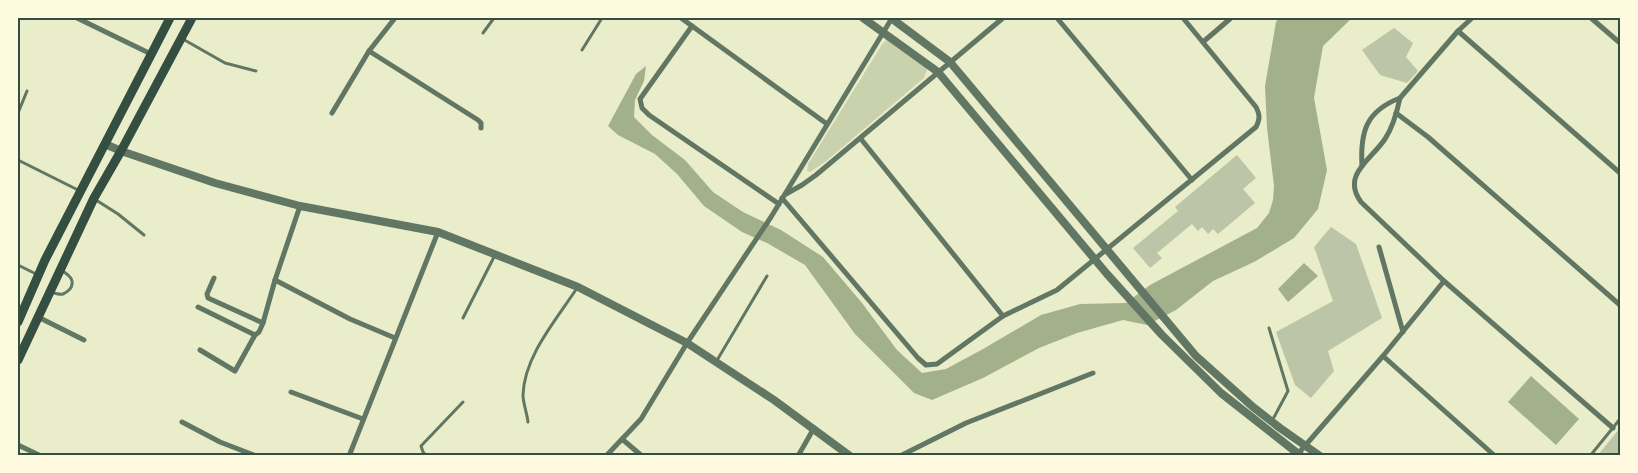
<svg xmlns="http://www.w3.org/2000/svg" width="1638" height="473" font-family="'Work Sans',sans-serif">
<style>
.green{fill:#cad2ad}
.water{fill:#a3b18a}
.building{fill:#bcc5a7}
.lines{fill:none;stroke-linecap:round;stroke-linejoin:round}
.service{stroke:#617663;stroke-width:3}
.minor{stroke:#617663;stroke-width:5}
.tertiary{stroke:#617663;stroke-width:8}
.primary{stroke:#344e41;stroke-width:9}
.neatline{fill:none;stroke:#344e41;stroke-width:2}
</style>
<rect width="100%" height="100%" fill="#e9edc9"/>
<polygon class="green" points="887,40 893,40 926,65 927,70 924,78 825,162 810,172 807,171 808,164 883,43"/>
<g class="water">
<polygon points="1279,18 1352,18 1323,46 1314,98 1327,170 1318,209 1294,238 1254,262 1213,281 1176,310 1147,325 1123,320 1077,333 1039,348 983,378 932,400 914,393 855,334 805,265 767,243 742,232 704,206 677,174 655,154 618,135 608,126 636,74 646,66 644,81 635,100 634,117 652,135 685,160 713,192 743,212 781,230 823,257 862,303 897,350 922,373 946,369 983,349 1041,315 1080,304 1126,303 1150,285 1257,228 1269,213 1273,200 1274,186 1267,128 1265,86 1276,22"/>
<polygon points="1304,263 1318,276 1288,302 1278,289"/>
<polygon points="1531,376 1579,419 1556,445 1508,402"/>
</g>
<g class="building">
<polygon points="1394,28 1413,43 1406,57 1418,71 1407,83 1380,75 1362,50"/>
<polygon points="1237,155 1256,178 1243,189 1255,203 1218,234 1213,229 1208,234 1202,227 1198,231 1192,224 1157,253 1162,258 1150,268 1133,248 1178,211 1175,207"/>
<polygon points="1331,227 1356,244 1382,318 1328,351 1334,371 1311,398 1295,385 1276,332 1333,301 1314,247"/>
<polygon points="1620,428 1620,456 1597,456"/>
</g>
<g class="lines">
<g class="service">
<polyline points="483,33 494,18"/>
<polyline points="181,38 225,63 256,71"/>
<polyline points="582,50 602,18"/>
<polyline points="18,113 27,91"/>
<polyline points="18,160 80,191"/>
<polyline points="96,200 118,214 144,235"/>
<polyline points="18,265 38,275"/>
<path d="M51 292C54 293 60 295 63 294 66 293 68 291 70 289 76 280 69 275 61 270"/>
<polyline points="463,318 495,255"/>
<polyline points="1269,328 1288,391 1272,421"/>
<polyline points="716,362 767,276"/>
<path d="M528 422C527 413 523 403 523 395 524 356 557 319 577 288"/>
<polyline points="427,456 423,452 421,446 463,402"/>
<polyline points="1590,456 1620,419"/>
</g>
<g class="minor">
<polyline points="77,18 151,54"/>
<polyline points="681,18 692,26"/>
<polyline points="1057,18 1192,180"/>
<polyline points="1591,18 1620,43"/>
<polyline points="1458,31 1620,173"/>
<polyline points="1203,42 1231,18"/>
<polyline points="369,51 478,120 481,123 481,128"/>
<path d="M1400 98C1397 112 1393 127 1385 139 1371 160 1341 175 1361 202L1444 281 1613 428"/>
<polyline points="332,113 369,51 395,18"/>
<polyline points="1396,113 1428,137 1620,305"/>
<polyline points="861,139 1003,316"/>
<path d="M1362 166C1360 132 1366 111 1400 98L1458 31 1472 18"/>
<polyline points="786,194 802,185 816,175 1003,18"/>
<path d="M782 198 918 358 926 365 937 364 1003 316 1057 290 1256 127C1260 119 1260 115 1256 107L1183 18"/>
<polyline points="779,204 649,115 642,108 640,99 692,26 827,124"/>
<polyline points="1379,247 1403,332"/>
<polyline points="214,278 207,294 208,298 263,323"/>
<polyline points="275,280 350,319 395,338"/>
<polyline points="198,307 255,335 259,332 263,323 275,280 300,206"/>
<polyline points="38,317 84,340"/>
<polyline points="200,350 235,371 255,335"/>
<polyline points="1383,356 1495,456"/>
<polyline points="291,392 363,419"/>
<polyline points="182,422 220,442 256,456"/>
<polyline points="622,439 642,456"/>
<polyline points="18,445 41,456"/>
<polyline points="1297,455 1383,356 1444,281"/>
<polyline points="349,456 438,232"/>
<polyline points="606,456 641,419 687,343 771,217 892,18"/>
<polyline points="798,456 814,428"/>
<polyline points="900,456 966,423 1093,373"/>
</g>
<g class="tertiary">
<polyline points="863,18 938,72 1107,274 1162,335 1221,393 1301,456"/>
<polyline points="891,18 950,62 1196,356 1253,407 1280,428 1320,456"/>
<polyline points="105,144 121,151 215,183 300,206 438,232 578,287 687,343 774,400 850,456"/>
</g>
<g class="primary">
<polyline points="18,322 45,260 170,18"/>
<polyline points="18,360 94,198 121,151 192,18"/>
</g>
</g>
<rect width="1638" height="473" fill="none" stroke="#fefae0" stroke-width="38"/>
<rect x="19" y="19" width="1600" height="435" class="neatline"/>
</svg>
